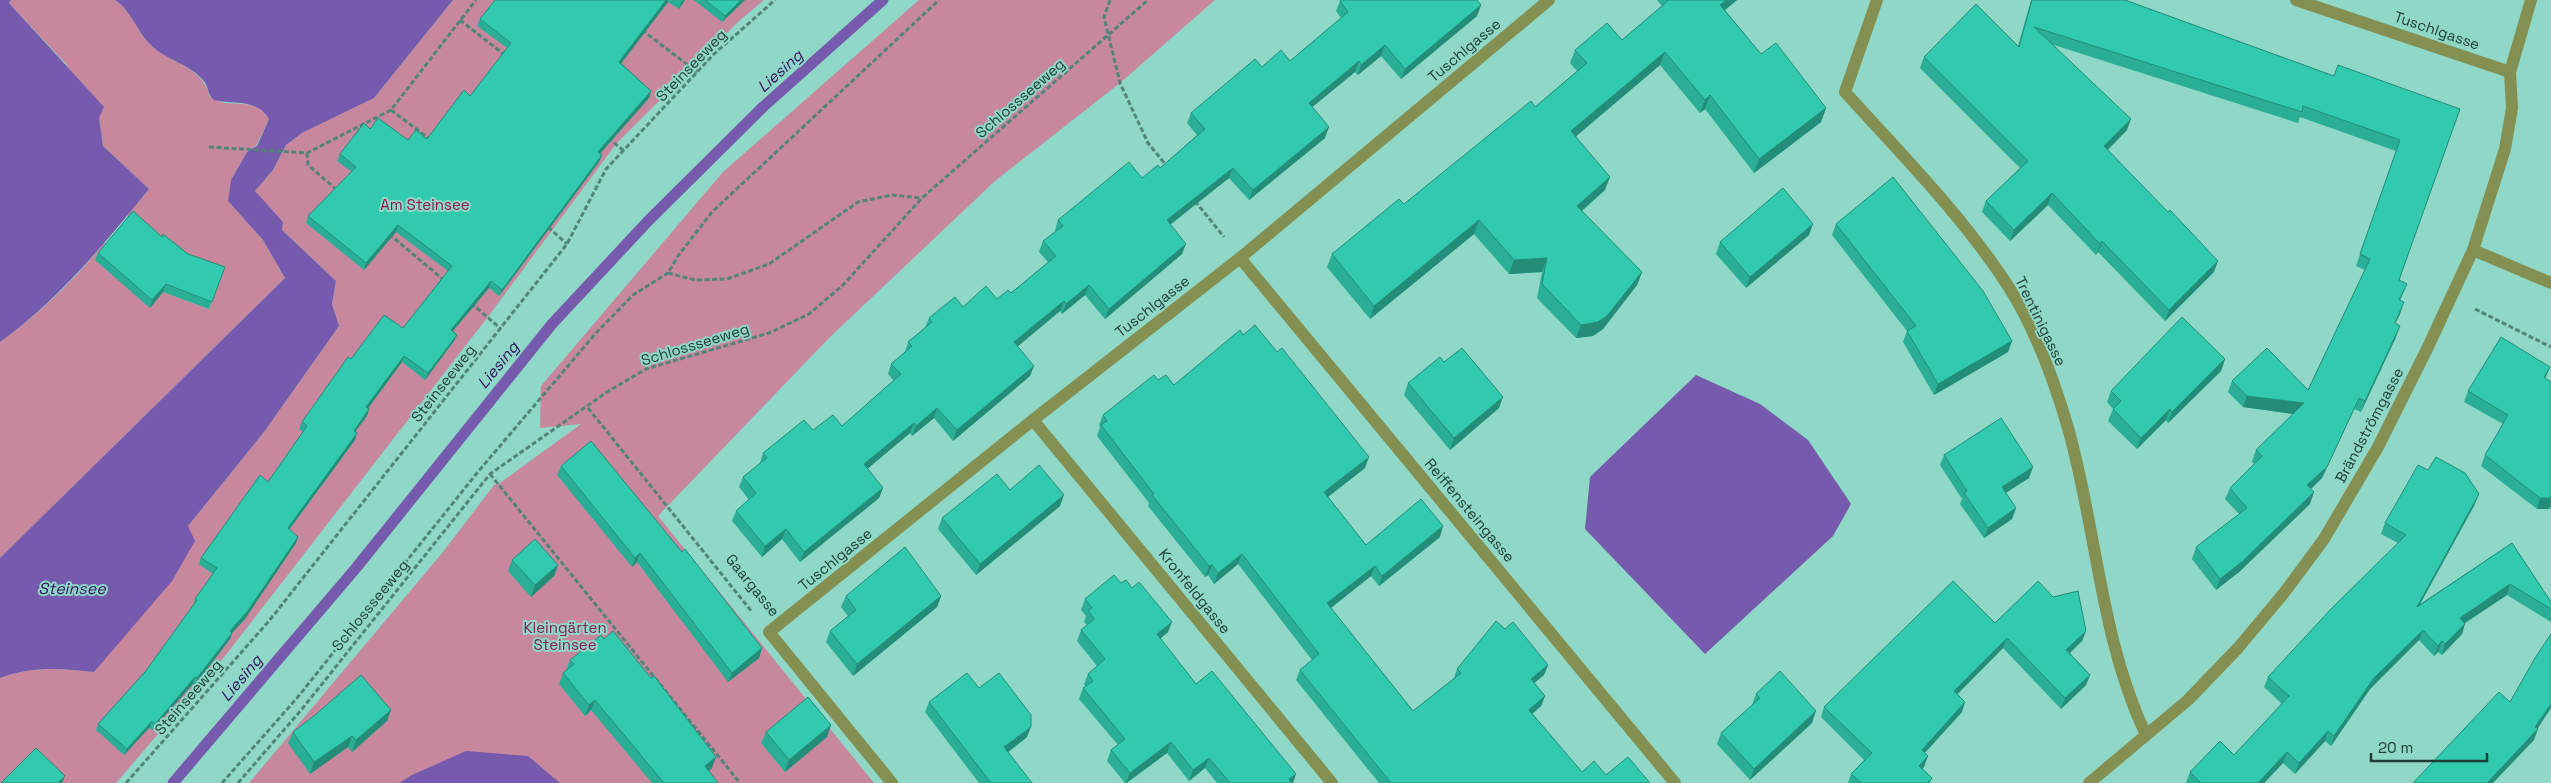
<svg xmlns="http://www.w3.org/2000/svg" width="2551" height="783" font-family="'Space Grotesk',sans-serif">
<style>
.green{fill:#c7889e}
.water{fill:#765aae}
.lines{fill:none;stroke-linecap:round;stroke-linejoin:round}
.stream{stroke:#765aae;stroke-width:11}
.path{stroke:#538478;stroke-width:3;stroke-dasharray:5 2.5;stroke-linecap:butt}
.minor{stroke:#848f52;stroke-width:12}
.wall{fill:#2bae96}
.shaded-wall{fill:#238d7a}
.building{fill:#32caaf;stroke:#238d7a}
.labels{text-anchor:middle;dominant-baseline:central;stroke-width:4;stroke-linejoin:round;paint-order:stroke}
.street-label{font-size:15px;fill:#203e37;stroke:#8fd7c6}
.park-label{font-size:15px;fill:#8d1650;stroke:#8fd7c6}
.water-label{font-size:16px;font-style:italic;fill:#33115f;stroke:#8fd7c6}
</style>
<rect width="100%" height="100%" fill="#8fd7c6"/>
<g class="green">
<path d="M11 0H115C131 10 137 32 151 45 170 64 203 66 210 97 215 99 220 102 225 103 244 105 259 101 269 119L256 146 247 152 231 180 228 201 263 240 285 278 0 558V342C38 315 75 280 104 243L163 292 209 309 222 275 159 244 127 216 149 189 103 146 99 118 66 64 9 3Z"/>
<path d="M453 0H764L739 21 616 144 487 318 225 656 116 783H0V678C32 666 61 668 94 672L188 526 264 432 339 326 332 304 336 281 282 230 283 222 254 192 273 170 286 145 302 133 374 98Z"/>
<polygon points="919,0 1215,0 1120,83 995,181 829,338 658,516 874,783 249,783 443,552 494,485 500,483 581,424 540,428 541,386 723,172"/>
</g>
<g class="water">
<path d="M0 0H11L9 3 104 107 99 118 103 146 149 189C104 244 59 300 0 342Z"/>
<path d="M115 0H453L374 98 302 133 286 145 273 170 255 191 283 222 282 230 336 281 332 304 339 326 264 432 188 526 195 541 172 581 94 672C61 668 32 666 0 678V558L285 278 263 240 228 201 231 180 247 152 257 146 269 119C257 98 234 105 214 100 207 95 209 86 203 80 189 64 166 60 151 45 137 32 131 10 115 0Z"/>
<polygon points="1696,375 1760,404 1808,440 1851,504 1833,536 1705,654 1585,529 1590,477"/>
<polygon points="466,751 528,756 560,783 399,783 412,775"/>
</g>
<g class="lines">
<polyline class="stream" points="173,783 356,568 552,324 649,220 763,107 883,0"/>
<g class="path">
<polyline points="1110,0 1104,17 1120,83 1148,143 1166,165"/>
<polyline points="460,20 506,56"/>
<polyline points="642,30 697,72"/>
<polyline points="391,110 431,140"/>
<polyline points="608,138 623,150"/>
<polyline points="209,147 307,153 391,110 476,0"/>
<polyline points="307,153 308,165 338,191"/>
<polyline points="1195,201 1224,237"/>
<polyline points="548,227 567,244"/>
<polyline points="389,234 445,281"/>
<polyline points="668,273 695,280 727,279 769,264 858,202 892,195 922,198"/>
<polyline points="471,303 501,329"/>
<polyline points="2475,309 2551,347"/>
<polyline points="588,408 752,612"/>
<polyline points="490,474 740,783"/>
<polyline points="126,783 269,621 567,244 606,169 714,54 775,0"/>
<polyline points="222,783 297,698 477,473 596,333 633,295 668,273 678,256 712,212 939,0"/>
<polyline points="238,783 302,709 490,474 607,392 646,369 769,333 809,314 843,285 922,198 1148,0"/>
</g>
<g class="minor">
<path d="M1877 0 1845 92C1901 154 1962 215 2008 286 2035 328 2054 380 2068 428 2097 530 2100 638 2146 735"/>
<polyline points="2296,0 2510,72"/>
<polyline points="2473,250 2551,283"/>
<polyline points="1240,258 1675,783"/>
<polyline points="1033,420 1332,783"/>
<polyline points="892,783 769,632 1033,420 1240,258 1549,0"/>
<polyline points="2089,783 2188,700 2238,648 2284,593 2324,539 2378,447 2427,349 2473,250 2505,149 2512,108 2510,72 2531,0"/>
</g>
</g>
<g class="wall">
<polygon points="495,0 685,0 679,9 668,2 621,63 651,91 649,98 600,154 602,155 599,162 499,296 489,288 453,331 457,335 454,341 425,380 402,362 368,408 369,409 367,416 355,432 355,440 289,530 298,537 296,543 245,619 232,633 230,639 195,685 193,684 152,730 149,728 124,755 96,730 98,724 145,672 193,606 195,599 213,574 199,564 201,558 268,482 303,432 299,429 302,422 351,359 403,328 448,271 396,232 364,270 306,223 308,216 352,172 337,161 340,154 370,129 408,140 427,139 470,96 507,48 477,26 480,19"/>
<polygon points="694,0 745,0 722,22"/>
<polygon points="1657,0 1737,0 1725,10 1761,54 1826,108 1821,122 1754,173 1705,109 1700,113 1660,65 1576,136 1605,190 1582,211 1642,272 1637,285 1603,329 1593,336 1576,338 1537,298 1542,272 1509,274 1474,234 1370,319 1327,267 1332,254 1404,204 1535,107 1577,71 1570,63 1575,50 1622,40 1662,6"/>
<polygon points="2031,0 2125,0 2334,76 2460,109 2399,280 2407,284 2400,301 2400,314 2395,323 2396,337 2361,412 2354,409 2322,478 2310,489 2310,504 2239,572 2216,590 2192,559 2196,547 2239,514 2225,499 2230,488 2254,464 2252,461 2256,450 2294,414 2243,407 2228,392 2232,381 2308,390 2365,270 2356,266 2396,151 2300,117 2298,123 2054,45 2127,130 2108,150 2214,272 2165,321 2098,252 2096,255 2048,205 2010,241 1982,212 1986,201 2020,168 1920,68 1924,57 2018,46"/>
<polygon points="1340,1 1481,5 1477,16 1401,79 1381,56 1358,75 1355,72 1312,107 1325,138 1249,200 1229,178 1170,225 1182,254 1105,319 1085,295 1062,314 1060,311 1017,346 1030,376 953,441 934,418 912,436 910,433 867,469 883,488 879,498 800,562 782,539 762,557 732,521 736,511 749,500 739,487 743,477 760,463 763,453 813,430 842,426 894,381 888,374 891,364 905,352 908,342 925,328 929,318 963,307 997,299 1011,293 1048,262 1039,252 1043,241 1056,232 1055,230 1058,220 1142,178 1160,168 1197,135 1187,123 1191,113 1262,67 1290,61 1341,18 1336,11"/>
<polygon points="1836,224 2012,341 2008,352 1934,395 1903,342 1907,331 1832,235"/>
<polygon points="1809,235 1746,288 1716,254 1720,242"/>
<polygon points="162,237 188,254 225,267 209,309 163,292 150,308 95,260 98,253"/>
<polygon points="1243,335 1365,468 1328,497 1366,545 1440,537 1379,586 1371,576 1331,608 1413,711 1454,678 1457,669 1548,665 1544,675 1534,683 1545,696 1541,706 1532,714 1582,772 1650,783 1379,783 1296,680 1300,670 1312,660 1238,564 1214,584 1208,575 1205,577 1148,506 1149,503 1097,436 1100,427 1099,425 1103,415 1158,380 1174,385"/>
<polygon points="2225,359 2221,371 2168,423 2166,420 2137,449 2108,421 2113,409 2107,402 2111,391"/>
<polygon points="1444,362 1499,408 1450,450 1404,395 1408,383"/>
<polygon points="2545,378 2551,382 2551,506 2549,509 2537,509 2481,466 2485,455 2503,424 2464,402 2468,391"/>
<polygon points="1944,455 2029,478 2005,493 2016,508 2012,519 1984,538 1960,504 1962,499 1940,465"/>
<polygon points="561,466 762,648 759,658 728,682 637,562 632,567 557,475"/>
<polygon points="1010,490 1060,506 976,575 938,529 942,518"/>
<polygon points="2475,504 2420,604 2512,543 2551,602 2551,622 2507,595 2465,623 2462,634 2442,655 2438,652 2434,656 2419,640 2370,689 2331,746 2325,741 2295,774 2283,763 2264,783 2186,783 2190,772 2234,755 2282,704 2264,687 2268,677 2398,543 2381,534 2385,523"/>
<polygon points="512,560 558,565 554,576 531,597 508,571"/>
<polygon points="1121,583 1168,632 1160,639 1196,684 1293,783 1217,783 1205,768 1189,781 1167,753 1127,783 1125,783 1107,761 1111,750 1118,745 1079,699 1083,688 1085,686 1084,684 1088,674 1097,666 1077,641 1081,630 1087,625 1084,622 1086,616 1081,610 1085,599"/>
<polygon points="846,596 941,596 937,607 853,676 826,642 830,631 848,616 841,607"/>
<polygon points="1995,623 2086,631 2082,641 2070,653 2090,675 2086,685 2061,709 2003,648 1958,694 1962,712 1925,753 1924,767 1922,768 1932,778 1930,783 1848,783 1851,774 1864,760 1821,717 1824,707"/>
<polygon points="570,660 712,768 709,771 718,783 652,783 591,710 585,716 559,684 563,673 566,670"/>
<polygon points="979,688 1027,737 1008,752 1032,783 979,783 925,712 929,702"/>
<polygon points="1756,694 1812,723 1750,780 1717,744 1721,733 1752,705"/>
<polygon points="391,710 387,721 352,752 348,747 310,774 288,743 293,732"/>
<polygon points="831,725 827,737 785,772 761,743 766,732"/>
</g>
<g class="shaded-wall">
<polygon points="666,0 668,0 668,2 617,69 619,62"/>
<polygon points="683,0 685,0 679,9 681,2"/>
<polygon points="741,0 745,0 722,22 725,16"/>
<polygon points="1726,0 1737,0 1715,18 1720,5"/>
<polygon points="1481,5 1477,16 1401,79 1405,69"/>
<polygon points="1385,45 1381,56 1358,75 1361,65"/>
<polygon points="1665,52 1660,65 1567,144 1571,131"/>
<polygon points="1359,61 1355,72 1305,113 1309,103"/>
<polygon points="651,91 649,98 595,159 598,152"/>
<polygon points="1710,95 1705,109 1700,113 1705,100"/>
<polygon points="1826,108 1821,122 1754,173 1759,159"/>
<polygon points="2131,119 2127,130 2100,157 2104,146"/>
<polygon points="1329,127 1325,138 1249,200 1253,190"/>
<polygon points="602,155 599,162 499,296 502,290"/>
<polygon points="1233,168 1229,178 1163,230 1167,220"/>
<polygon points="1610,177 1605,190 1572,219 1577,206"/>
<polygon points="2052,193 2048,205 2010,241 2014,230"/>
<polygon points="1479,220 1474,234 1370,319 1374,306"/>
<polygon points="1813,224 1809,235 1746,288 1750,277"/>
<polygon points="398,225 396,232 364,270 366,263"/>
<polygon points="2102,241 2098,252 2096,255 2100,244"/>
<polygon points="1186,244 1182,254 1105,319 1109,309"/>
<polygon points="1547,258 1542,272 1509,274 1514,260"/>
<polygon points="2218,261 2214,272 2165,321 2169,310"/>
<polygon points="1642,272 1637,285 1603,329 1593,336 1576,338 1581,325"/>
<polygon points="491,281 489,288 448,337 451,330"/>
<polygon points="166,284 163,292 150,308 152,300"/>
<polygon points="1089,285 1085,295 1062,314 1066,304"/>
<polygon points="1064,301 1060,311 1010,353 1014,342"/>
<polygon points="2404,302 2400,314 2390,334 2395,323"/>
<polygon points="2400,326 2396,337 2361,412 2365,401"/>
<polygon points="457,335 454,341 425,380 428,373"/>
<polygon points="2012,341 2008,352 1934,395 1938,384"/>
<polygon points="404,356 402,362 364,414 366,407"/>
<polygon points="2225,359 2221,371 2168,423 2172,412"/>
<polygon points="1034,366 1030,376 953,441 957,430"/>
<polygon points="2550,367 2546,377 2540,388 2544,377"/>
<polygon points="2247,396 2304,403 2300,415 2243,407"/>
<polygon points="1503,397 1499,408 1450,450 1454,438"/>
<polygon points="2359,398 2354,409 2322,478 2303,497 2307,485"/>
<polygon points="937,408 934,418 912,436 916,426"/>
<polygon points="369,409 367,416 351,437 354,431"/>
<polygon points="2170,409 2166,420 2137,449 2141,438"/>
<polygon points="914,423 910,433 860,475 864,464"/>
<polygon points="357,433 355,440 285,535 288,528"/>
<polygon points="1369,457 1365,468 1320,503 1324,492"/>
<polygon points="2033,467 2029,478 1998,498 2002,487"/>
<polygon points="883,488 879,498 800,562 804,552"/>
<polygon points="2314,492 2310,504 2239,572 2216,590 2220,579"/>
<polygon points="2479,494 2475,504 2413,617 2417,607"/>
<polygon points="1064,495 1060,506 976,575 980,564"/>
<polygon points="2540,498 2551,498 2551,506 2549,509 2537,509"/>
<polygon points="2016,508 2012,519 1984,538 1988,528"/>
<polygon points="1443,526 1440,537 1379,586 1382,576"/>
<polygon points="786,529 782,539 762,557 765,546"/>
<polygon points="298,537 296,543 245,619 232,633 230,639 195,685 197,678"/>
<polygon points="640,553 637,562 632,567 635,558"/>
<polygon points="1242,554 1238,564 1214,584 1218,573"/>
<polygon points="558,565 554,576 531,597 535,585"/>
<polygon points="1212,565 1208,575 1205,577 1209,566"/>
<polygon points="1375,566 1371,576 1323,614 1327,603"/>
<polygon points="2510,584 2507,595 2456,629 2460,618"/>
<polygon points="941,596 937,607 853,676 857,664"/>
<polygon points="1172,622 1168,632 1153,645 1157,634"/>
<polygon points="2465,624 2462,634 2442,655 2445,644"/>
<polygon points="2423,630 2419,640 2370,689 2331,746 2334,736 2374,678"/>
<polygon points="2086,631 2082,641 2062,660 2066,650"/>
<polygon points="2007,638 2003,648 1950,701 1954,691"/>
<polygon points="2442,641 2438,652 2434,656 2438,646"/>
<polygon points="762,648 759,658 728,682 732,673"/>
<polygon points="1548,665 1544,675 1527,689 1531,679"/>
<polygon points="2090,675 2086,685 2061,709 2065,698"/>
<polygon points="195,677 193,684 152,730 155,724"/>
<polygon points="1545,696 1541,706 1525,720 1529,710"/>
<polygon points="595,700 591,710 585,716 589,705"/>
<polygon points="1965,702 1962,712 1918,760 1922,750"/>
<polygon points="2551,704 2551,708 2534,734 2538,729 2534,740 2493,783 2487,783 2535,727"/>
<polygon points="391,710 387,721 352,752 356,740"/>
<polygon points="1816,711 1812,723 1750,780 1754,769"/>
<polygon points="152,721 149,728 124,755 127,749"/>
<polygon points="831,725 827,737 785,772 789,760"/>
<polygon points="1031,727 1027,737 1001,758 1004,747"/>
<polygon points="2328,731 2325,741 2295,774 2299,763"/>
<polygon points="352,736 348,747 310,774 314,762"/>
<polygon points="1171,742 1167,753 1126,783 1130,773"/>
<polygon points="2287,752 2283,763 2264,783 2258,783"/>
<polygon points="1928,756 1924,767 1915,776 1919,766"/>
<polygon points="716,757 712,768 701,776 705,766"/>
<polygon points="1209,758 1205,768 1189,781 1193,770"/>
<polygon points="1296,774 1293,783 1288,783 1289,779"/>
<polygon points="65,776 62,783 59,783 59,782"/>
</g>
<g class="building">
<polygon points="495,0 666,0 619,62 651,91 598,152 602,155 502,290 491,281 451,330 457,335 428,373 404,356 366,407 369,409 354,431 357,433 288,528 298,537 247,612 230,631 232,633 197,678 195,677 155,724 152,721 127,749 98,724 145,672 197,600 195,599 217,568 201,558 260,475 268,482 307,426 302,422 348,357 351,359 384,315 403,328 452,266 398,225 366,263 308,216 356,167 340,154 364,123 370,129 378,118 408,140 416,130 427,139 464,90 470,96 511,43 480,19"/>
<polygon points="705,0 741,0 725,16"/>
<polygon points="1342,0 1477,0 1481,5 1405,69 1385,45 1361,65 1359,61 1309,103 1329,127 1253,190 1233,168 1167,220 1186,244 1109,309 1089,285 1066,304 1064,301 1014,342 1034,366 957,430 937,408 916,426 914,423 864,464 883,488 852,513 804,552 786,529 765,546 736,511 756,493 743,477 767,458 763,453 804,420 813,430 833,415 842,426 901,374 891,364 912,346 908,342 932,322 929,318 955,297 963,307 986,286 997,299 1008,290 1011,293 1056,256 1043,241 1063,226 1058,220 1129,162 1142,178 1158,165 1160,168 1205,129 1191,113 1255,59 1262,67 1281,50 1290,61 1348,12 1340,1"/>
<polygon points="1669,0 1726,0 1720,5 1761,54 1776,43 1826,108 1759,159 1710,95 1705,100 1665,52 1571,131 1610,177 1577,206 1642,272 1607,316 1598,322 1581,325 1542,284 1547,258 1514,260 1479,220 1374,306 1332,254 1399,199 1404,204 1531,101 1535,107 1587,63 1575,50 1607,23 1622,40"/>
<polygon points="2032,0 2125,0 2334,76 2338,65 2460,109 2399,280 2407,284 2399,300 2404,302 2395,323 2400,326 2365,401 2359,398 2327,467 2307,485 2314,492 2243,561 2220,579 2196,547 2247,508 2230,488 2262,456 2256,450 2304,403 2247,396 2232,381 2267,348 2308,390 2370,259 2360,254 2400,140 2303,106 2302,112 2034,27 2131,119 2104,146 2168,212 2170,210 2218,261 2169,310 2102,241 2100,244 2052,193 2014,230 1986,201 2028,161 1924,57 1976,4 2019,47"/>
<polygon points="1893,177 1983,291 2012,341 1938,384 1907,331 1916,326 1836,224"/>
<polygon points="1783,188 1813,224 1750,277 1720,242"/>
<polygon points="133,211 162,237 163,234 188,254 225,267 212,302 166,284 152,300 98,253"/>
<polygon points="2182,317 2225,359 2172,412 2170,409 2141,438 2113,409 2121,401 2111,391"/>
<polygon points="1255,325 1277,352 1282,348 1369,457 1324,492 1366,545 1421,499 1443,526 1382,576 1375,566 1327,603 1413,711 1461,673 1457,669 1496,621 1505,629 1513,622 1548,665 1531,679 1545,696 1529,710 1582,772 1594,761 1606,775 1628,757 1650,783 1391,783 1300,670 1319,654 1242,554 1218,573 1212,565 1209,566 1152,495 1154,494 1101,425 1107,421 1103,415 1154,375 1158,380 1166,375 1174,385 1240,330 1243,335"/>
<polygon points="2501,337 2550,367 2544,377 2551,382 2551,498 2540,498 2485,455 2508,415 2468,391"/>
<polygon points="1462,348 1503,397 1454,438 1408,383 1440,357 1444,362"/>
<polygon points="2001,418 2033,467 2002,487 2016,508 1988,528 1964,493 1967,491 1944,455"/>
<polygon points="591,441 682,552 685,549 762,648 732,673 640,553 635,558 561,466"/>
<polygon points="2436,457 2465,473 2479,494 2417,607 2512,543 2551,602 2551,609 2510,584 2460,618 2465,624 2445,644 2442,641 2438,646 2423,630 2374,678 2334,736 2328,731 2299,763 2287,752 2258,783 2201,783 2190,772 2220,741 2234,755 2289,696 2268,677 2331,609 2406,535 2385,523 2418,465 2428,470"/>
<polygon points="1039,465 1064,495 980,564 942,518 997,474 1010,490"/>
<polygon points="535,539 558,565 535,585 512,560"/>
<polygon points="905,547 941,596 857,664 830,631 856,610 846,596"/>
<polygon points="1114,575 1121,583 1126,580 1132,588 1139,582 1172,622 1157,634 1196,684 1212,671 1296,774 1289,779 1292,783 1230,783 1209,758 1193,770 1171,742 1130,773 1111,750 1125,739 1083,688 1093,681 1088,674 1105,659 1081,630 1094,619 1088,611 1092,608 1085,599"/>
<polygon points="1953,581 1995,623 2038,581 2053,597 2078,591 2086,631 2066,650 2090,675 2065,698 2007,638 1954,691 1965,702 1922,750 1928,756 1919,766 1932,778 1927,783 1861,783 1851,774 1872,753 1824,707"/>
<polygon points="613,631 651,678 654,676 716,757 705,766 718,783 664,783 595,700 589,705 563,673 574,664 570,660 601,635 604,639"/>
<polygon points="2551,634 2551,704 2535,727 2538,729 2487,783 2413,783 2499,692 2510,702 2535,658"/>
<polygon points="1780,671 1816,711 1754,769 1721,733 1760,698 1756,694"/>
<polygon points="967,673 979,688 999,673 1031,715 1031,727 1004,747 1032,783 991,783 929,702"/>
<polygon points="361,675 391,710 356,740 352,736 314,762 293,732 315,715"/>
<polygon points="808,697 831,725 789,760 766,732"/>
<polygon points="36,748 65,776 59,782 60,783 1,783"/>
</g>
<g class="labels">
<g class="street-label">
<text transform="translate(2437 30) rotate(19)">Tuschlgasse</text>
<text transform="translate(1464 50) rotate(-40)">Tuschlgasse</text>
<text transform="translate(691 65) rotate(-46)">Steinseeweg</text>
<text transform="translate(1020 98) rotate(-41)">Schlossseeweg</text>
<text transform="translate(1152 306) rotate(-38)">Tuschlgasse</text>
<text transform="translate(2041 321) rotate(64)">Trentinigasse</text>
<text transform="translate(695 344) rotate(-17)">Schlossseeweg</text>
<text transform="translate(443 383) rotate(-52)">Steinseeweg</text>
<text transform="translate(2369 425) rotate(-62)">Brändströmgasse</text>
<text transform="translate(1470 510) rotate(50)">Reiffensteingasse</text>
<text transform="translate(835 559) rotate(-39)">Tuschlgasse</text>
<text transform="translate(753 585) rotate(51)">Gaargasse</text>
<text transform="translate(1195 591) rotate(51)">Kronfeldgasse</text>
<text transform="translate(370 605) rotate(-51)">Schlossseeweg</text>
<text transform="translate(188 697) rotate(-49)">Steinseeweg</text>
</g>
<g class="park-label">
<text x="425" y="204">Am Steinsee</text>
<text x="565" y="627">Kleingärten<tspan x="565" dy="17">Steinsee</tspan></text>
</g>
<g class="water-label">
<text transform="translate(780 71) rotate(-42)">Liesing</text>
<text transform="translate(498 365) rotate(-51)">Liesing</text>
<text x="72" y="588">Steinsee</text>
<text transform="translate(241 678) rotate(-50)">Liesing</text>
</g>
</g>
<path d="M2371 753v8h116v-8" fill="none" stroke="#203e37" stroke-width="2.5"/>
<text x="2378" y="753" font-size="15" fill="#203e37" stroke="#8fd7c6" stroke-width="4" paint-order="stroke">20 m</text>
</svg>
